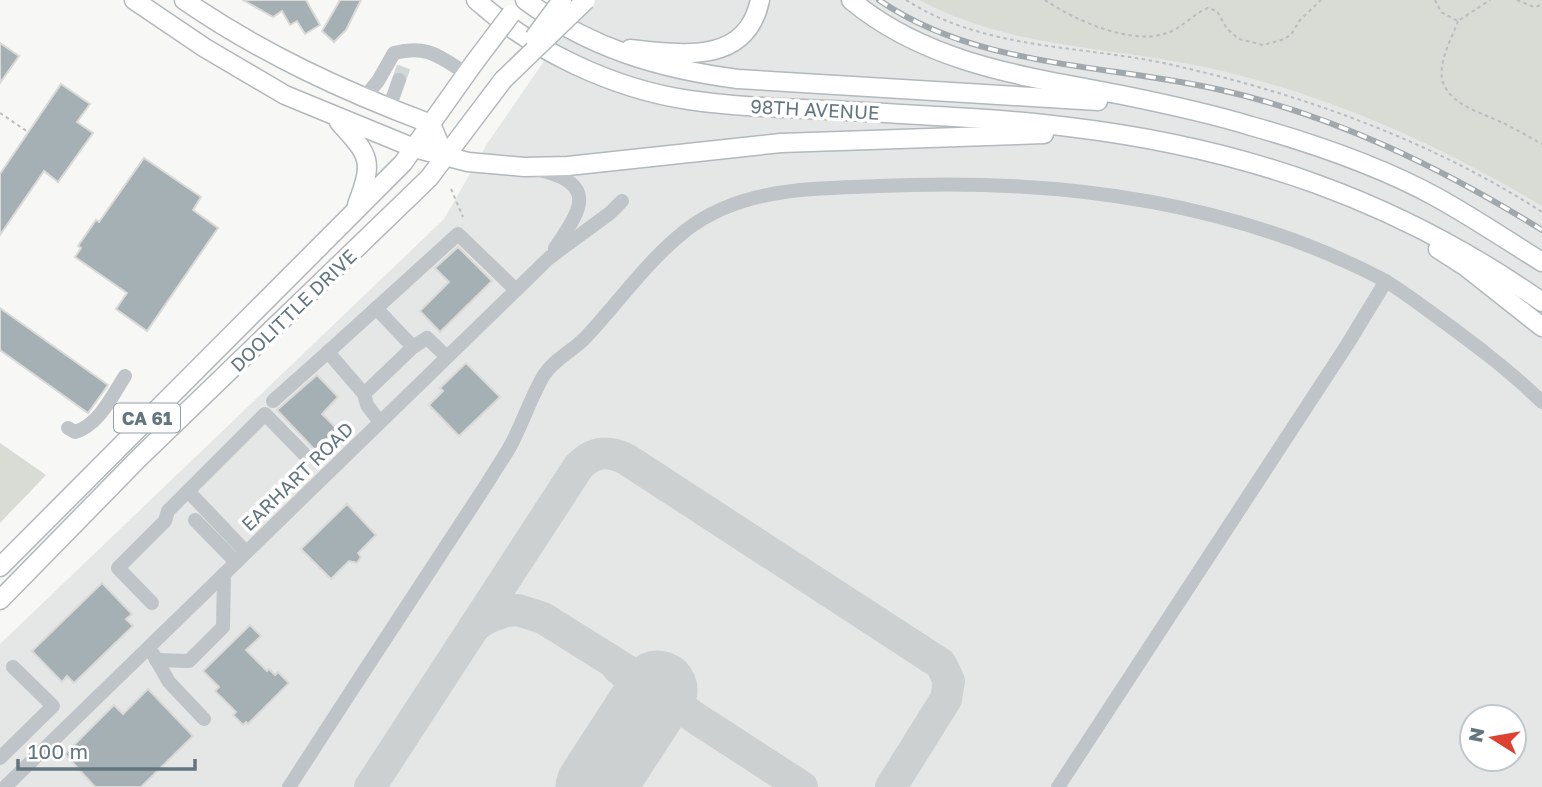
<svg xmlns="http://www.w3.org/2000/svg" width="1542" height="787" font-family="'Golos Text',sans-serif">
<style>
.built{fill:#e5e7e6;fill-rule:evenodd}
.grass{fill:#d8dcd4}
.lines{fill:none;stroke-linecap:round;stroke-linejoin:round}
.taxiway{stroke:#ccd0d0;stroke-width:32}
.runway{stroke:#ccd0d0;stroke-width:79}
.building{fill:#a5b0b4;stroke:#d9d9d7;stroke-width:2}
.minor-tunnel{stroke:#d2d7d8;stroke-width:14;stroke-dasharray:14 7;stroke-linecap:butt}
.major-casing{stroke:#b2b8bb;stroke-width:21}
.path{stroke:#b9bdbf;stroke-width:2;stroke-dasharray:3.5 3.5;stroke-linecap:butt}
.minor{stroke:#bec4c7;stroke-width:14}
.major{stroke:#fff;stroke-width:18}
.rail-casing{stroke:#a0a8ac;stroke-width:6}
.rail{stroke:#fff;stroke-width:3.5;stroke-dasharray:10;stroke-linecap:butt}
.major-bridge-casing{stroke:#b2b8bb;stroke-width:21;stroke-linecap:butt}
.major-bridge{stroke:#fff;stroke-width:18}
.labels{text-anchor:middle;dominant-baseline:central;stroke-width:7;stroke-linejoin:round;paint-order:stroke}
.shield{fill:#fff;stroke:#929fa5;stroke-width:2}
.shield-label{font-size:18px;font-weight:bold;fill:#63767f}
.street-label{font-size:19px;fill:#63767f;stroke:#fff}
</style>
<rect width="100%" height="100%" fill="#f7f7f5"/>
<path class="built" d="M586 0H927L1122 49 1275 82 1349 106 1417 137 1542 202V787H0V644L444 219 487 144ZM1472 717H1514V759H1472Z"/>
<g class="grass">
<path d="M920 0H1542V206C1436 143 1325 93 1204 67 1109 46 1007 48 920 0Z"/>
<polygon points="0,443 46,475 0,523"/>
</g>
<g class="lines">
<g class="taxiway">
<polyline points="475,626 487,618 506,611 518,610 543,618 658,690 694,717 802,787"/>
<path d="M618 668C646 690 638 703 629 734"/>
<path d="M370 787 579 466C594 451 608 450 626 459L941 664 949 681 946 699 891 787"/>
</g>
<polyline class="runway" points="595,787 658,690"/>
</g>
<g class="building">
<polygon points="243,0 306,0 320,25 305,34 297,21 290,25 282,11 273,17"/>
<polygon points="340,0 361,0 346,30 334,42 322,31"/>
<polygon points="0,43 19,56 0,83"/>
<polygon points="61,84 90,104 77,122 93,133 58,182 44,171 0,235 0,174"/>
<polygon points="144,158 201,197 193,210 218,228 147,331 116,309 127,293 75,257 81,248 78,246 96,220 99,222"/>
<polygon points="458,247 492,281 440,332 420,311 449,282 435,268"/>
<polygon points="0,308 108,385 88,413 0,350"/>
<polygon points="466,363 500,397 459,436 429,405 443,391 440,388"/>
<polygon points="317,375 338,397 322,414 337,429 316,451 277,410"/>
<polygon points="347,504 376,535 358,553 361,557 357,563 349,561 331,579 301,549"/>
<polygon points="102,583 132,614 126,619 133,626 74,683 67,676 62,682 32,651"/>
<polygon points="250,625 261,636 246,650 267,671 269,669 275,675 278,672 289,683 248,724 246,722 243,725 233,715 236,712 215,691 219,687 203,671"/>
<polygon points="148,689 193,736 141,787 95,787 65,754 114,705 123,714"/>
</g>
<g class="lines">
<polyline class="minor-tunnel" points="399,80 405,63"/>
<g class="major-casing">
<g id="major">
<polyline points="134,0 205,48 285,95 414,148 468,162 524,167 568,166 781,143 1044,134"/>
<path d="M184 0C261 53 343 91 431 124L445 157"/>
<path d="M476 0C533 51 614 89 689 100 736 107 784 108 831 110 910 115 990 117 1069 127 1244 148 1397 200 1542 302"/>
<path d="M525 0C589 48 660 69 738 79L1098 101"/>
<path d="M851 0C927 64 1028 77 1122 95 1166 104 1209 113 1251 126 1315 144 1380 166 1438 198 1474 218 1508 241 1542 262"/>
<path d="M630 49C681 54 746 66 760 0"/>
<path d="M339 122C370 156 374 160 357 205"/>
<polyline points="1438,249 1466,267 1542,327"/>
<polyline points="0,567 403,163 474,63"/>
<polyline points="0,600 139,458 429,178 503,80"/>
</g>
</g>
<g class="path">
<path d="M906 0C984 50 1080 45 1168 64 1298 93 1429 139 1542 212"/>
<path d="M1045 0C1074 20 1132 46 1167 33 1182 28 1193 14 1208 8L1217 11 1227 29 1239 39 1263 45 1285 39 1292 33 1300 20 1321 0"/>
<polyline points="1435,0 1441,12 1458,21 1490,0"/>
<polyline points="1517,0 1534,7 1542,5"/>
<path d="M1458 21C1452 38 1439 60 1442 79 1448 105 1483 113 1503 123 1516 129 1529 137 1542 144"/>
<polyline points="0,113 28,132"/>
<polyline points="451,189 463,217"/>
</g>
<g class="minor">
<path d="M364 98 378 81 394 53C427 44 440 57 467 74"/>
<polyline points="389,108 399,80"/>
<path d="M539 170C600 184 580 211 555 248"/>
<polyline points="413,347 427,338 447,357"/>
<polyline points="328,352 458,234 516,290"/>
<polyline points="364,394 413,347 376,308"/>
<polyline points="273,401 328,352 364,394 367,405 380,422"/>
<path d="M68 428 75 432C99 425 112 396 125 376"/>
<polyline points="188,491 246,552"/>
<polyline points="195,520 236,562"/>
<polyline points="152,603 118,568 165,521 168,511 265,414 304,454"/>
<polyline points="153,654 169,682 204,719"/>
<polyline points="156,660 189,661 223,627 224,574"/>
<polyline points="0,758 53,706 13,667"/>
<polyline points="5,787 549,258 610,213 622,201"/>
<path d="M289 787C355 685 421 584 488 482 496 468 506 455 513 441 524 419 532 395 544 375 554 359 573 351 586 337 619 302 647 261 685 231 741 187 811 189 879 186 1050 178 1228 199 1382 279 1398 288 1414 300 1429 311 1469 340 1507 368 1542 402"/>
<polyline points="1058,787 1347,345 1386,281"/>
</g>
<use href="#major" class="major"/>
<g class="rail-casing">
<path id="rail" d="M879 0C977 68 1109 64 1221 90 1336 116 1442 168 1542 230"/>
</g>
<use href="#rail" class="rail"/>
<g class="major-bridge-casing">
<g id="major-bridge">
<polyline points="534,38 562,0"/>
<polyline points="474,63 511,14"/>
<polyline points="503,80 586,0"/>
</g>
</g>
<use href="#major-bridge" class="major-bridge"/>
</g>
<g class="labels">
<rect class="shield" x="114" y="403.5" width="66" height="29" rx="5"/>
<g class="shield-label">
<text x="147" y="418">CA 61</text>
</g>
<g class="street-label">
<text transform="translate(815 109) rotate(3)">98TH AVENUE</text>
<text transform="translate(293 310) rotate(-44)">DOOLITTLE DRIVE</text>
<text transform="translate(297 476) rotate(-44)">EARHART ROAD</text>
</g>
</g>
<g transform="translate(1493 738) rotate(281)"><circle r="33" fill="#ffffff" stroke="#c1c8cc" stroke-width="2"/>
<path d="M0-5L12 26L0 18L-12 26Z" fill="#dd412f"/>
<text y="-10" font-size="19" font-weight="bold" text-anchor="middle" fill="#63767f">N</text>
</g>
<path d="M18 759v10h177v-10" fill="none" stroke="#63767f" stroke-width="3.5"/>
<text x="28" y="759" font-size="21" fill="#63767f" stroke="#ffffff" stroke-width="5" paint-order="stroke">100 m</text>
</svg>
